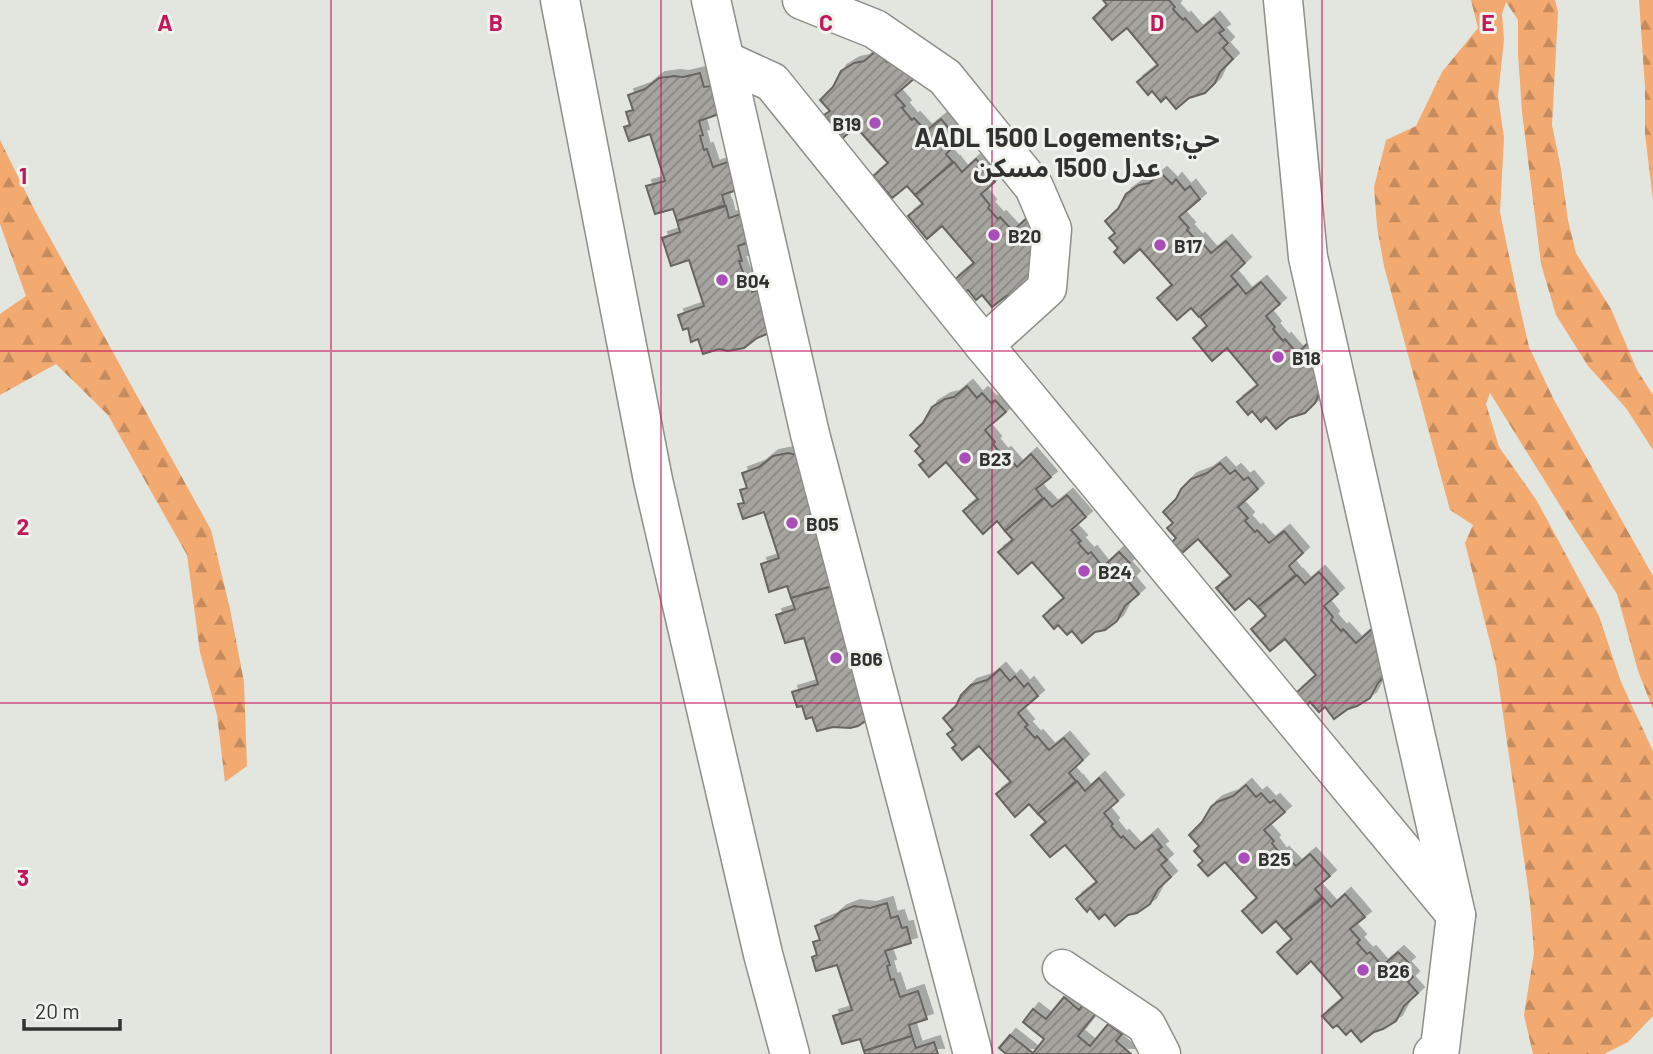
<svg xmlns="http://www.w3.org/2000/svg" width="1653" height="1054" font-family="Barlow,'Noto Sans Arabic',sans-serif">
<style>
.forest{fill:url(#forest-firs)}
.building{fill:url(#building-hatch);stroke:#67655f;stroke-width:2;filter:url(#shadow)}
.lines{fill:none;stroke-linecap:round;stroke-linejoin:round}
.minor-casing{stroke:#8d8f89;stroke-width:41}
.minor{stroke:#fff;stroke-width:38}
.grid{fill:none;stroke:#c2185b;stroke-width:2;stroke-opacity:0.55}
.poi-dot{fill:#a94eb9;stroke:#f0f2ec;stroke-width:2.5}
.labels{text-anchor:middle;dominant-baseline:central;stroke-width:6;stroke-linejoin:round;paint-order:stroke}
.poi-label{font-size:19px;font-weight:bold;fill:#313230;stroke:#f0f2ec;text-anchor:start}
.district-label{font-size:26px;font-weight:bold;fill:#313230;stroke:#f0f2ec}
.grid-label{font-size:23px;text-anchor:middle;font-weight:bold;fill:#c2185b;stroke:#f0f2ec;stroke-width:6;stroke-linejoin:round;paint-order:stroke}
</style>
<defs>
<pattern id="forest-firs" width="22" height="20" patternUnits="userSpaceOnUse" patternTransform="scale(1.75)"><rect width="22" height="20" fill="#f3aa70"/><path d="M5 1l3.5 6h-7zM16 11l3.5 6h-7z" fill="#c58b5c"/></pattern>
<pattern id="building-hatch" width="6" height="6" patternUnits="userSpaceOnUse" patternTransform="scale(1.75)"><rect width="6" height="6" fill="#a6a49e"/><path d="M-1 1l2-2M0 6l6-6M5 7l2-2" fill="none" stroke="#888681"/></pattern>
<filter id="shadow"><feDropShadow dx="6" dy="-6" stdDeviation="0" flood-color="#0004"/></filter>
</defs>
<rect width="100%" height="100%" fill="#e3e5df"/>
<g class="forest">
<polygon points="1471,0 1555,0 1558,12 1552,125 1561,169 1568,220 1576,253 1611,309 1637,370 1653,395 1653,450 1626,408 1588,366 1556,315 1541,264 1522,112 1518,54 1518,20 1506,2 1502,14 1504,40 1498,96 1504,138 1500,212 1518,299 1529,347 1553,398 1653,576 1653,709 1638,671 1617,594 1571,523 1490,393 1486,404 1499,447 1537,501 1599,616 1621,682 1653,751 1653,1016 1628,1042 1604,1054 1533,1054 1524,1015 1534,953 1530,901 1496,666 1465,543 1473,525 1450,510 1384,266 1377,227 1374,187 1386,140 1416,126 1442,72 1478,28"/>
<polygon points="1639,0 1653,0 1653,200 1645,134 1645,87"/>
<polygon points="0,140 34,209 211,530 230,609 244,682 247,766 225,782 217,715 200,652 187,555 108,415 56,364 0,395 0,314 26,296 0,224"/>
</g>
<g class="building">
<polygon points="1103,0 1169,0 1175,7 1173,9 1183,20 1185,18 1197,32 1214,18 1224,30 1219,33 1228,43 1223,48 1233,59 1220,72 1215,83 1205,93 1189,98 1176,109 1166,97 1161,102 1152,91 1148,95 1137,82 1158,65 1127,28 1112,40 1093,18 1107,5"/>
<polygon points="877,50 887,62 892,58 916,77 895,95 905,106 902,108 912,120 914,118 926,131 941,119 960,141 946,154 953,162 915,195 907,186 892,198 873,176 888,163 856,127 839,141 829,130 833,126 824,115 830,111 820,100 833,87 841,71 854,63 864,61"/>
<polygon points="700,73 704,87 711,86 715,98 725,112 699,121 703,135 700,136 704,150 707,149 713,167 731,161 740,189 722,195 725,205 677,221 673,209 655,214 646,186 665,181 650,134 629,141 624,127 630,125 626,112 633,110 628,95 645,89 659,78 674,76 683,77"/>
<polygon points="976,159 995,182 981,194 990,205 988,208 998,219 1000,217 1013,231 1029,216 1049,258 1014,294 1005,297 992,307 982,295 976,300 968,290 964,293 953,281 974,263 942,226 927,239 908,216 923,204 915,195 954,162 962,172"/>
<polygon points="1161,173 1172,184 1176,179 1185,190 1190,186 1200,199 1179,217 1189,228 1187,230 1197,241 1199,239 1211,253 1226,241 1245,263 1231,276 1238,284 1199,317 1191,308 1177,320 1157,298 1172,285 1140,249 1124,263 1114,252 1118,248 1109,238 1115,233 1105,221 1118,209 1126,194 1139,185 1149,183"/>
<polygon points="726,206 729,218 747,212 756,240 738,246 742,261 739,261 744,275 747,274 752,292 773,285 774,331 757,338 744,348 728,351 719,349 703,354 698,339 691,342 688,328 683,330 678,315 704,306 689,260 671,266 662,238 680,232 677,221"/>
<polygon points="1261,282 1280,304 1266,316 1275,327 1273,329 1283,341 1285,339 1297,353 1314,338 1320,392 1315,403 1305,413 1289,418 1276,429 1266,417 1261,422 1252,411 1248,415 1237,402 1258,385 1227,348 1212,361 1193,338 1207,326 1200,317 1238,284 1246,294"/>
<polygon points="967,386 977,398 982,393 991,403 995,400 1006,412 985,430 995,442 993,444 1002,455 1005,453 1017,467 1031,454 1051,477 1036,489 1043,498 1005,531 997,521 983,534 963,511 978,499 946,462 929,477 919,465 924,461 915,451 920,446 910,435 923,423 932,407 945,399 954,397"/>
<polygon points="788,453 798,455 839,584 791,598 787,586 769,592 761,564 779,558 764,512 743,519 738,504 744,503 740,490 747,488 742,473 759,467 773,456"/>
<polygon points="1220,463 1230,474 1235,470 1244,480 1248,477 1258,489 1238,507 1248,518 1245,521 1255,532 1257,530 1269,543 1284,531 1303,553 1289,566 1296,575 1258,607 1249,598 1235,610 1216,588 1231,576 1198,539 1182,553 1172,542 1176,538 1167,528 1173,523 1163,512 1176,499 1181,489 1191,479 1207,473"/>
<polygon points="1067,495 1086,517 1071,530 1081,541 1078,543 1088,554 1091,552 1103,567 1119,552 1130,563 1125,567 1134,577 1129,582 1139,594 1125,606 1117,621 1105,630 1095,632 1082,643 1072,631 1067,635 1058,625 1054,629 1043,616 1064,598 1032,562 1018,574 998,552 1013,540 1005,531 1044,498 1052,507"/>
<polygon points="1319,572 1338,594 1324,606 1333,617 1331,620 1341,631 1343,629 1356,643 1372,629 1391,670 1378,683 1370,698 1357,706 1348,709 1334,719 1325,707 1319,712 1310,702 1307,705 1296,693 1316,675 1285,639 1270,651 1251,629 1266,616 1258,607 1297,575 1305,584"/>
<polygon points="840,584 870,718 858,726 850,728 833,727 817,731 812,717 806,719 802,706 797,707 792,692 818,684 804,638 785,643 776,615 795,609 791,598"/>
<polygon points="1000,669 1010,681 1015,676 1024,687 1028,683 1038,696 1018,713 1028,725 1025,727 1035,738 1037,736 1049,750 1064,738 1083,760 1069,773 1076,781 1038,814 1029,804 1015,817 996,794 1011,782 979,746 962,760 952,748 956,745 947,734 953,730 943,718 956,706 961,695 971,685 987,680"/>
<polygon points="1099,778 1118,801 1104,813 1113,824 1111,826 1121,838 1123,836 1135,849 1152,835 1162,847 1158,850 1167,860 1161,865 1171,877 1158,889 1150,904 1137,913 1128,915 1115,926 1105,914 1099,919 1090,908 1087,912 1076,899 1097,882 1065,845 1050,857 1031,835 1046,822 1038,814 1077,781 1085,791"/>
<polygon points="1246,785 1256,797 1261,793 1270,803 1274,800 1285,812 1264,830 1274,841 1272,843 1281,855 1283,853 1296,866 1310,854 1330,876 1315,889 1322,897 1284,930 1276,921 1262,933 1242,911 1257,898 1225,862 1208,876 1198,865 1203,861 1194,851 1199,846 1189,835 1202,822 1211,807 1217,802 1233,796"/>
<polygon points="1345,894 1365,917 1350,929 1360,940 1357,943 1367,954 1370,952 1382,966 1398,952 1409,963 1404,967 1413,977 1408,982 1418,993 1404,1006 1396,1021 1383,1029 1374,1032 1361,1042 1351,1030 1346,1035 1337,1025 1333,1028 1322,1016 1343,998 1311,961 1297,974 1277,952 1292,939 1284,930 1323,898 1331,907"/>
<polygon points="887,903 891,918 898,916 902,928 907,927 911,943 885,951 890,965 887,966 891,980 894,979 900,997 918,991 927,1019 909,1025 912,1036 864,1051 860,1039 842,1044 833,1016 852,1010 837,965 816,971 812,957 817,955 813,942 820,940 815,926 832,919 841,911 854,906 870,908"/>
<polygon points="1064,997 1079,1010 1085,1002 1097,1012 1078,1036 1090,1046 1108,1024 1122,1034 1116,1041 1131,1054 1006,1054 999,1048 1010,1035 1033,1053 1044,1039 1023,1022 1033,1009 1046,1019"/>
<polygon points="912,1036 916,1048 934,1042 938,1054 865,1054 864,1051"/>
</g>
<g class="lines">
<g class="minor-casing">
<g id="minor">
<polyline points="560,0 653,480 763,954 790,1054"/>
<polyline points="711,0 810,434 973,1054"/>
<polyline points="802,0 875,29 945,77 1034,187 1052,229 1047,288 984,345"/>
<polyline points="1283,0 1308,257 1456,915 1440,1048 1433,1054"/>
<polyline points="726,61 772,82 984,345 1456,915"/>
<polyline points="1062,969 1146,1025 1161,1054"/>
</g>
</g>
<use href="#minor" class="minor"/>
</g>
<path class="grid" d="M331 0V1054M661 0V1054M992 0V1054M1322 0V1054M0 351H1653M0 703H1653"/>
<g class="poi-dot">
<circle cx="875" cy="123" r="7"/>
<circle cx="994" cy="235" r="7"/>
<circle cx="1160" cy="245" r="7"/>
<circle cx="722" cy="280" r="7"/>
<circle cx="1278" cy="357" r="7"/>
<circle cx="965" cy="458" r="7"/>
<circle cx="792" cy="523" r="7"/>
<circle cx="1084" cy="571" r="7"/>
<circle cx="836" cy="658" r="7"/>
<circle cx="1244" cy="858" r="7"/>
<circle cx="1363" cy="970" r="7"/>
</g>
<g class="labels">
<g class="poi-label">
<text x="861" y="123" text-anchor="end">B19</text>
<text x="1008" y="235">B20</text>
<text x="1174" y="245">B17</text>
<text x="736" y="280">B04</text>
<text x="1292" y="357">B18</text>
<text x="979" y="458">B23</text>
<text x="806" y="523">B05</text>
<text x="1098" y="571">B24</text>
<text x="850" y="658">B06</text>
<text x="1258" y="858">B25</text>
<text x="1377" y="970">B26</text>
</g>
<g class="district-label">
<text x="1067" y="136">AADL 1500 Logements;حي<tspan x="1067" dy="30">عدل 1500 مسكن</tspan></text>
</g>
</g>
<g class="grid-label">
<text x="165" y="31">A</text>
<text x="496" y="31">B</text>
<text x="826" y="31">C</text>
<text x="1157" y="31">D</text>
<text x="1488" y="31">E</text>
<text x="23" y="184">1</text>
<text x="23" y="535">2</text>
<text x="23" y="886">3</text>
</g>
<path d="M24 1019v10h96v-10" fill="none" stroke="#313230" stroke-width="3.5"/>
<text x="35" y="1019" font-size="21" fill="#313230" stroke="#f0f2ec" stroke-width="5" paint-order="stroke">20 m</text>
</svg>
